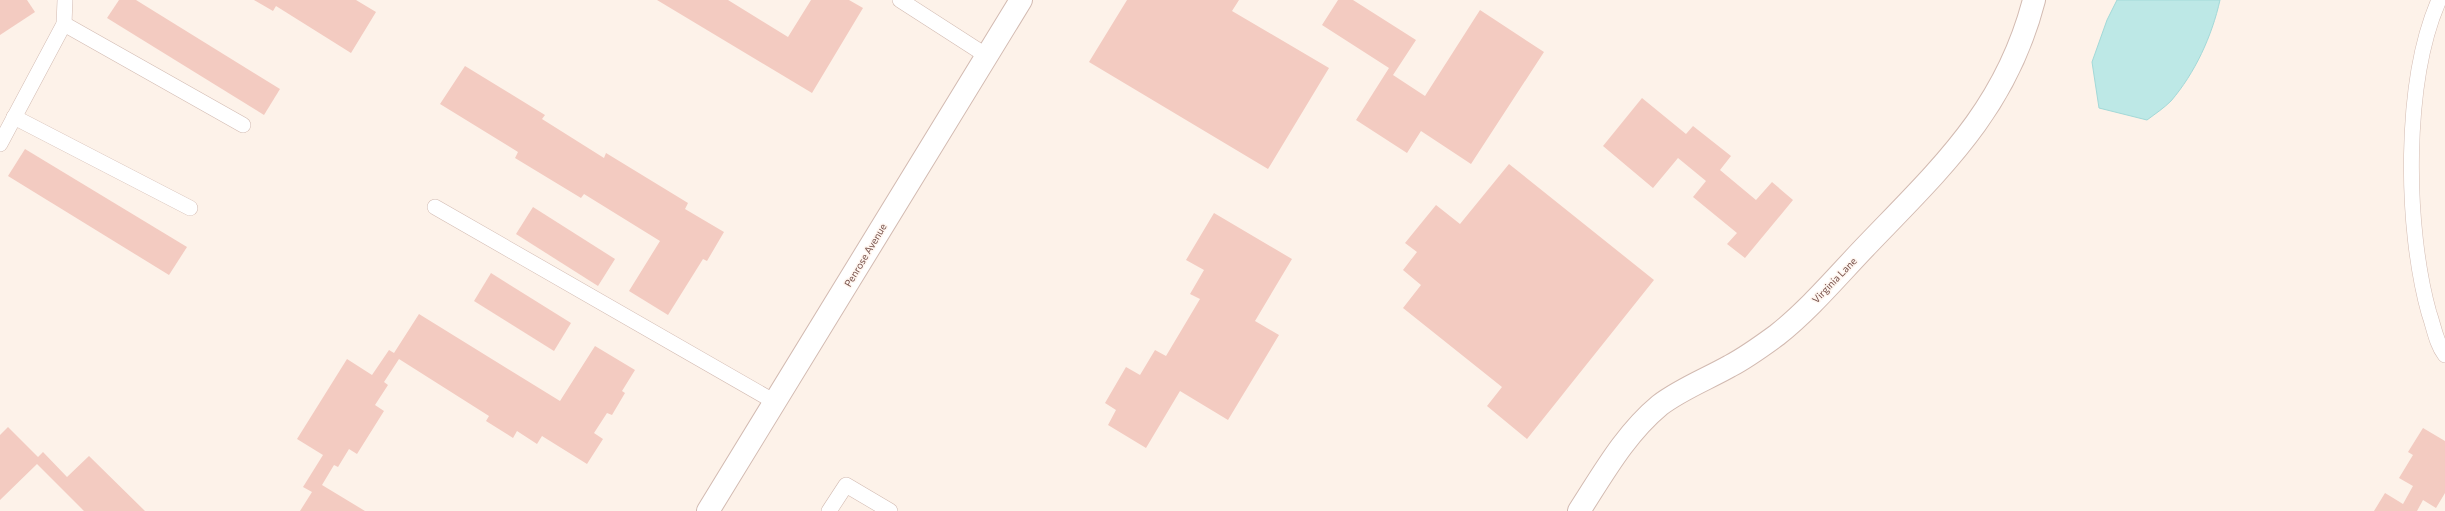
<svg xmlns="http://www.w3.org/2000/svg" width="2445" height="511" font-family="Commissioner,sans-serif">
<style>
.water{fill:#bde8e6;stroke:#a3d9d8}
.building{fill:#f3cbc1}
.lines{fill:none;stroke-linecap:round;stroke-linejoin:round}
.service-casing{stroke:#d2bab1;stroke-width:16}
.minor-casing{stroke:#d2bab1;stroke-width:24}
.service{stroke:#fff;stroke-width:15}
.minor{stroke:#fff;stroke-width:22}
.labels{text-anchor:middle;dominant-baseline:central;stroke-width:3;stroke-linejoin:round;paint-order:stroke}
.street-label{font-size:10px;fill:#79534c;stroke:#fff6f0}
</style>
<rect width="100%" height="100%" fill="#fdf2e9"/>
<path class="water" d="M2117 0H2220C2212 36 2195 73 2171 101 2164 108 2155 114 2147 120L2099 108 2092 62 2107 20Z"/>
<g class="building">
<polygon points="0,0 27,0 35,12 0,35"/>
<polygon points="119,0 136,0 280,89 264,115 107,18"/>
<polygon points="254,0 356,0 376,12 351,53 276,6 273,11"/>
<polygon points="657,0 728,0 788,37 811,0 849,0 863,8 812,93"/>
<polygon points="1127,0 1239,0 1232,11 1329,68 1268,169 1089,62"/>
<polygon points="1338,0 1353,0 1416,40 1393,75 1425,96 1480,10 1544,52 1471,164 1421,131 1407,153 1356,120 1389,68 1322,25"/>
<polygon points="465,66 545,115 542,119 604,158 606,153 688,203 685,209 724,232 707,261 703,259 668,315 629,291 660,241 584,194 581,198 515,158 518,152 440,104"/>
<polygon points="1642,98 1686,134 1693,126 1731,156 1720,170 1756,200 1772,182 1793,200 1745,258 1727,244 1737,233 1693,197 1706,181 1678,158 1653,188 1603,146"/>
<polygon points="25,149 187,247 169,275 8,176"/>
<polygon points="1509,164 1654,280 1527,439 1487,406 1502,387 1403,308 1421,285 1403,270 1417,252 1405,243 1436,205 1460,224"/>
<polygon points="533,207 615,259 598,286 516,234"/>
<polygon points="1214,213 1292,259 1255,321 1279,335 1228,420 1180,391 1146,448 1108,425 1116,410 1105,403 1126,367 1140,375 1155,350 1166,356 1200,299 1190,294 1204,270 1186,260"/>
<polygon points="491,273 571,323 554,351 474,301"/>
<polygon points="419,314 560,401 595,346 635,370 622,391 625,393 612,415 607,413 594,433 603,439 587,464 542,436 537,444 517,431 513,438 486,421 489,416 399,359 384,382 388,385 375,405 384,411 357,454 349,449 338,467 334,465 322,485 365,511 300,511 312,492 303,487 323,455 297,439 347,359 372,375 389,350 394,353"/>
<polygon points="8,427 38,457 43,452 67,477 89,456 145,511 84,511 37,464 0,500 0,435"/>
<polygon points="2423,428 2445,441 2445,493 2436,508 2423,500 2417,511 2374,511 2385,493 2403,504 2413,486 2399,478 2413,455 2408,452"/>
</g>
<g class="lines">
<g class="service-casing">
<g id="service">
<polyline points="900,0 987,56"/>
<path d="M2439 0C2403 82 2405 227 2429 313 2434 327 2436 343 2445 355"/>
<polyline points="64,24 243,125"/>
<polyline points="14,117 190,208"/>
<polyline points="0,144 64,24 65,0"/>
<polyline points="435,207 775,402"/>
<polyline points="829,511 846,485 890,511"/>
</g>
</g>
<g class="minor-casing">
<g id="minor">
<polyline points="708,511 1021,0"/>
<path d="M1579 511C1603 474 1625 434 1660 405 1681 389 1707 379 1730 366 1747 357 1762 346 1777 335 1811 308 1839 274 1869 243 1943 166 2006 108 2034 0"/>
</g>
</g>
<use href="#service" class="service"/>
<use href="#minor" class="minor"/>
</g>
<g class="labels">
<g class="street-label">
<text transform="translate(865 255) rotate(-59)">Penrose Avenue</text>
<text transform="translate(1834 280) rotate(-46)">Virginia Lane</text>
</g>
</g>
</svg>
